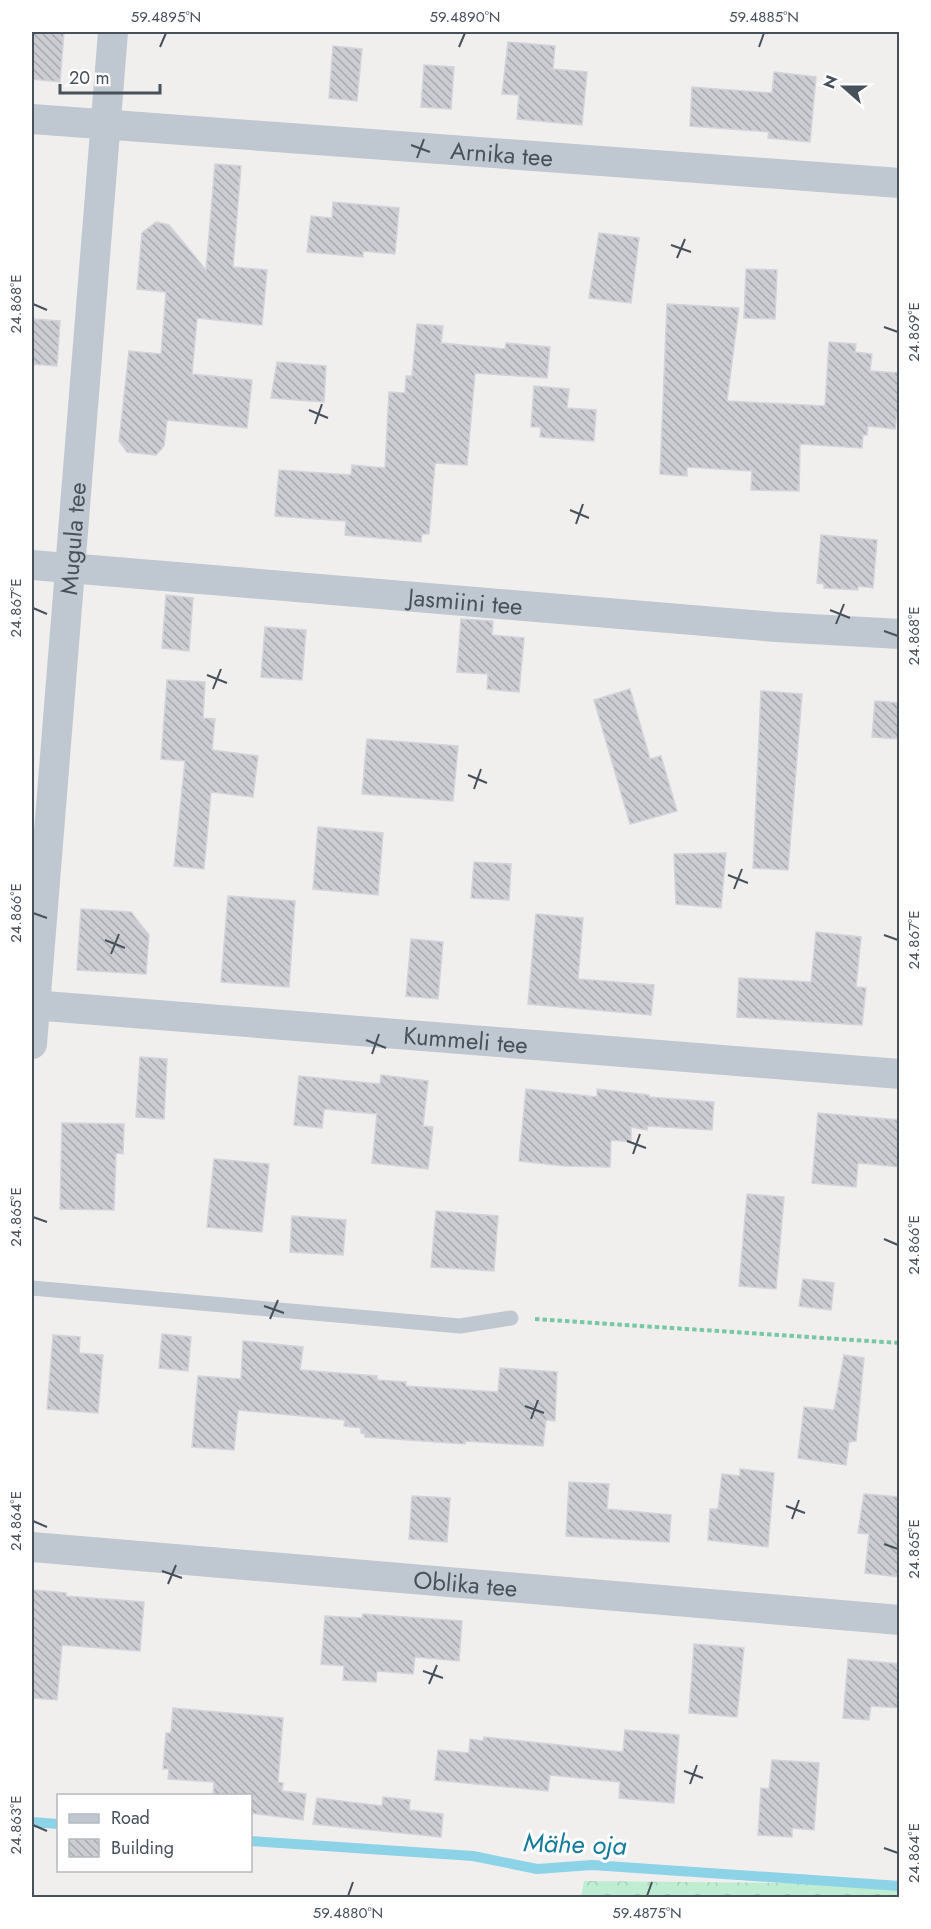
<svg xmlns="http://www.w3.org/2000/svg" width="931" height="1929" font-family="Jost,sans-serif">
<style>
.forest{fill:url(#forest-crowns)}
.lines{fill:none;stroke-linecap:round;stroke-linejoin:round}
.stream{stroke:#8dd3e8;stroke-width:10}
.building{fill:url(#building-back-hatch);stroke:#d2d4da;stroke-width:1.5}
.path{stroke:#78c9a3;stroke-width:4;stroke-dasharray:4.5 3;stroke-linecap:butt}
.lane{stroke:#bfc8d0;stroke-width:15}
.street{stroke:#bfc8d0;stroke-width:30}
.ticks{fill:none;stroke:#47515b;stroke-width:2}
.labels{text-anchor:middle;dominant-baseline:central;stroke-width:6;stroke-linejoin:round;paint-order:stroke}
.street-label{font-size:24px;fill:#47515b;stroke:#fff}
.water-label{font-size:26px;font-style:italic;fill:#137b9b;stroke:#fff}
.neatline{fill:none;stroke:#47515b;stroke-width:2}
.ticks-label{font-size:15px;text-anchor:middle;fill:#47515b}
</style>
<defs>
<pattern id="forest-crowns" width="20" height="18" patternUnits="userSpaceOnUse" patternTransform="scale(1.5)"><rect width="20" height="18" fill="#beedd1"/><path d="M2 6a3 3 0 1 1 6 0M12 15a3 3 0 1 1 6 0" fill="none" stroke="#a5cdb6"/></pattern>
<pattern id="building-back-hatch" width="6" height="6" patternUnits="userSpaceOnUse" patternTransform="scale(1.5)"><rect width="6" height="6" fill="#cbcdd3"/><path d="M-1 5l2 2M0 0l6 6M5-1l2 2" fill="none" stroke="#a7a9ae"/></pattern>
</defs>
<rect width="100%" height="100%" fill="#f1eeee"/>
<polygon class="forest" points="584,1881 899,1884 899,1897 581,1897"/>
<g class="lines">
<g class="stream">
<polyline points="32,1822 58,1824"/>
<polyline points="250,1841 473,1856 537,1869 592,1865 900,1886"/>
</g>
</g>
<g class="building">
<polygon points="32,32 64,32 60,82 32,79"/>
<polygon points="508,42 555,46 553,69 587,72 582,125 517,119 519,95 502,94"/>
<polygon points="333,46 362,49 357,101 329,98"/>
<polygon points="424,65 454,67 451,109 421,107"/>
<polygon points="774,72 816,77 810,142 768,138 769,132 690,126 692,87 772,93"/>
<polygon points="215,164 241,166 233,267 267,270 262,325 197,318 192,374 252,380 247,428 167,420 164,446 156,455 127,452 119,441 129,351 161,354 166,292 137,289 142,233 156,222 169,225 206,270"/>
<polygon points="333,202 399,208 395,254 363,251 363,257 307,252 311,216 332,218"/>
<polygon points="599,233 639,238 631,303 589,298"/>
<polygon points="746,269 777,270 775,319 744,318"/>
<polygon points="667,304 739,308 727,401 825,406 829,342 856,344 855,352 872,354 870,371 900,373 900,414 897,414 895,429 868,426 867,435 863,435 862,448 800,444 799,491 751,490 752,471 687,467 687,476 660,474"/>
<polygon points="32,319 60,321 57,366 32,364"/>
<polygon points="417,324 443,326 441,343 505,349 506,343 550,347 547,378 475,373 467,465 435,463 429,534 422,534 421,542 345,535 346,521 275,516 279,470 351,475 352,465 385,468 389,392 405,393 406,376 412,376"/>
<polygon points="277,362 326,366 324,402 271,398"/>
<polygon points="534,386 569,389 567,408 596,410 594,441 540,437 541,427 531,427"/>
<polygon points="821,535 877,540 873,588 858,586 858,590 824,588 824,584 817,583"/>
<polygon points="166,595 193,598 189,651 162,648"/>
<polygon points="461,619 493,621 492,635 524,638 519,692 487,689 488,674 457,672"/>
<polygon points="265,627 306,630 302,680 261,677"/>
<polygon points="167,680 205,682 203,718 215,719 212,750 258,756 253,797 211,792 204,869 174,866 185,761 161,759"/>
<polygon points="630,689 650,759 661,756 677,811 630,824 594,700"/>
<polygon points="761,691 802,694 788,870 753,868"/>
<polygon points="875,701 900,703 900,739 872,737"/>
<polygon points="367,739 458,746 453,801 362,794"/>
<polygon points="318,827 383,833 378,895 313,889"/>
<polygon points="726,853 721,908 676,904 674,854"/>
<polygon points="474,862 511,864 509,900 471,898"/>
<polygon points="228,896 295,901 289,987 221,982"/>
<polygon points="81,909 131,912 149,935 146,974 77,970"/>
<polygon points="536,914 583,918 578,979 654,985 651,1015 528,1004"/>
<polygon points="816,932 861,937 856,987 866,988 862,1025 737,1017 739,978 811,982"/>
<polygon points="411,939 443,942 438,999 406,996"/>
<polygon points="140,1057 167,1059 164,1119 136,1117"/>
<polygon points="381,1075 428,1081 423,1126 433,1127 428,1169 372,1163 377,1114 324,1109 322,1128 294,1125 299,1076 380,1084"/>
<polygon points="526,1089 597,1097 597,1089 649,1095 649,1097 714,1102 712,1130 648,1126 647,1130 631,1127 631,1142 611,1140 610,1167 565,1166 519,1161"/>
<polygon points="818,1113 900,1120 900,1167 858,1163 856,1187 812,1183"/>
<polygon points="62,1123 124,1124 123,1154 116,1153 114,1210 60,1209"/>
<polygon points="214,1159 269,1164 262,1232 207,1227"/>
<polygon points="747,1194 784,1197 776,1289 739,1286"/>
<polygon points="436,1211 498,1216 494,1271 431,1267"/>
<polygon points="292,1216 346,1220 343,1255 290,1252"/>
<polygon points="803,1279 834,1283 831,1310 799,1306"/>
<polygon points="162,1334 191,1337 188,1371 159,1368"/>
<polygon points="53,1335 80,1337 79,1353 103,1355 98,1413 47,1409"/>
<polygon points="243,1341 303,1347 300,1370 377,1376 377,1380 406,1382 406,1386 498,1392 500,1368 557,1372 555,1421 546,1420 543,1446 465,1441 465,1444 365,1437 365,1434 361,1433 361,1428 344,1426 345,1420 238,1410 234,1450 192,1447 198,1376 241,1379"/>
<polygon points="844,1355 864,1358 856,1441 849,1442 846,1465 798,1458 804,1407 834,1410"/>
<polygon points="740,1469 774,1473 768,1547 708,1540 710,1509 718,1509 722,1474 740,1476"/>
<polygon points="569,1482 609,1484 607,1509 671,1515 669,1542 566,1536"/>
<polygon points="864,1494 900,1497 900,1577 865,1573 869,1534 858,1533"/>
<polygon points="412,1496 450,1498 447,1542 409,1539"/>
<polygon points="33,1590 66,1593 66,1596 144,1602 140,1651 62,1645 57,1700 32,1698"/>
<polygon points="363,1614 462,1621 459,1661 415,1657 413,1674 377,1671 376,1682 343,1680 344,1666 321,1664 325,1616 362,1618"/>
<polygon points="694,1644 744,1648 737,1717 689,1713"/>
<polygon points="848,1659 900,1664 900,1708 871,1706 869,1720 843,1718"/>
<polygon points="173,1708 283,1718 278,1782 283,1783 282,1791 306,1794 303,1820 250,1813 250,1796 213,1796 214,1782 168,1779 169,1769 163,1769 166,1733 171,1733"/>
<polygon points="625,1730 679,1735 674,1803 619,1798 620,1782 550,1775 548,1791 435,1780 438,1750 469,1753 470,1739 483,1741 484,1737 623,1752"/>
<polygon points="772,1760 819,1763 814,1830 792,1828 792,1837 758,1835 761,1788 769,1789"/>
<polygon points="383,1797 410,1800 409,1810 443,1814 441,1837 313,1824 317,1798 382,1806"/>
</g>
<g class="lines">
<polyline class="path" points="535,1319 900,1343"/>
<polyline class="lane" points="32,1288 460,1326 511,1318"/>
<g class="street">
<path id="s1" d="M32 119 900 183"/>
<path id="s2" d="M32 565 776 627 900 634"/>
<path id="s3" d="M32 1005 900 1074"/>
<path id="s4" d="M32 1044 113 32"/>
<path id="s5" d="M32 1547 900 1620"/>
</g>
</g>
<path class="ticks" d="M160 47 166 33M459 47 465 33M759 47 764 33M411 145 430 152M417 158 424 139M671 245 691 252M677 258 685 239M33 304 47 310M884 327 898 332M309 410 328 418M315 424 322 404M570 510 589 518M576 524 583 504M33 608 47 614M830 610 850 618M836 624 844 604M884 631 898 636M207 675 227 683M213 689 221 669M468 775 487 783M474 789 481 769M728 875 748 883M734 889 742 869M33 913 47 918M884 935 898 940M105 940 125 948M111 954 119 934M366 1040 386 1048M372 1054 379 1034M627 1141 646 1148M633 1154 640 1134M33 1217 47 1222M884 1239 898 1245M264 1306 284 1313M270 1319 278 1300M525 1406 544 1413M531 1419 538 1400M786 1506 805 1513M792 1519 799 1500M33 1521 47 1527M884 1544 898 1549M162 1571 182 1578M168 1584 176 1565M423 1671 443 1678M429 1684 437 1665M684 1771 703 1778M690 1784 697 1765M33 1825 47 1831M884 1848 898 1853M348 1896 353 1882M647 1896 652 1882"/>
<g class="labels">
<g class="street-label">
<text stroke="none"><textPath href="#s1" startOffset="471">Arnika tee</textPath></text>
<text stroke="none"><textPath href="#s4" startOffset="507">Mugula tee</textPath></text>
<text stroke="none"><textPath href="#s2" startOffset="435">Jasmiini tee</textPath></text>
<text stroke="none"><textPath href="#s3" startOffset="435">Kummeli tee</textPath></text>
<text stroke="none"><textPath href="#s5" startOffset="435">Oblika tee</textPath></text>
</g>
<g class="water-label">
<text transform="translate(575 1844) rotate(2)">Mähe oja</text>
</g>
</g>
<rect width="931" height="1929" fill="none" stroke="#ffffff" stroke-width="66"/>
<rect x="57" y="1794" width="195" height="78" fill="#ffffff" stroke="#b5b9bd" stroke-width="1.5"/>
<rect x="69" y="1814" width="30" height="9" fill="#bfc8d0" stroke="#b5b9bd" stroke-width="1.5"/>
<text x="111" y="1824" font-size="18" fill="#47515b">Road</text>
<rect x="69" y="1839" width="30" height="18" fill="url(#building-back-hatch)" stroke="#b5b9bd" stroke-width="1.5"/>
<text x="111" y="1854" font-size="18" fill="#47515b">Building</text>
<g transform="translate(844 87) rotate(291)" stroke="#ffffff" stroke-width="4.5" paint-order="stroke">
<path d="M0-4.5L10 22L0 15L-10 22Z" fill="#47515b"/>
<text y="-9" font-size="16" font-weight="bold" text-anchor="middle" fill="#47515b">N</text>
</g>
<path d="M60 84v9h100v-9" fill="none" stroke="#47515b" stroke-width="3"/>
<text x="69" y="84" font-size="18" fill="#47515b" stroke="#ffffff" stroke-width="4.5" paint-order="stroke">20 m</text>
<rect x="33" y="33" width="865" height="1863" class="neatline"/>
<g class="ticks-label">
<text x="166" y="22">59.4895°N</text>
<text x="465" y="22">59.4890°N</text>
<text x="764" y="22">59.4885°N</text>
<text transform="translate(16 304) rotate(-90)" y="5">24.868°E</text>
<text transform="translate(914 332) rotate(-90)" y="5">24.869°E</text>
<text transform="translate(16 608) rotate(-90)" y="5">24.867°E</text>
<text transform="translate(914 636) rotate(-90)" y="5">24.868°E</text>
<text transform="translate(16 913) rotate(-90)" y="5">24.866°E</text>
<text transform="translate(914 940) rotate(-90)" y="5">24.867°E</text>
<text transform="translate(16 1217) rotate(-90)" y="5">24.865°E</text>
<text transform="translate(914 1245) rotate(-90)" y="5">24.866°E</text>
<text transform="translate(16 1521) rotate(-90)" y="5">24.864°E</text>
<text transform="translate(914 1549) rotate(-90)" y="5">24.865°E</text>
<text transform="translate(16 1825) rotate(-90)" y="5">24.863°E</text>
<text transform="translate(914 1853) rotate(-90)" y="5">24.864°E</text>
<text x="348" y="1918">59.4880°N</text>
<text x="647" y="1918">59.4875°N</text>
</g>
</svg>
